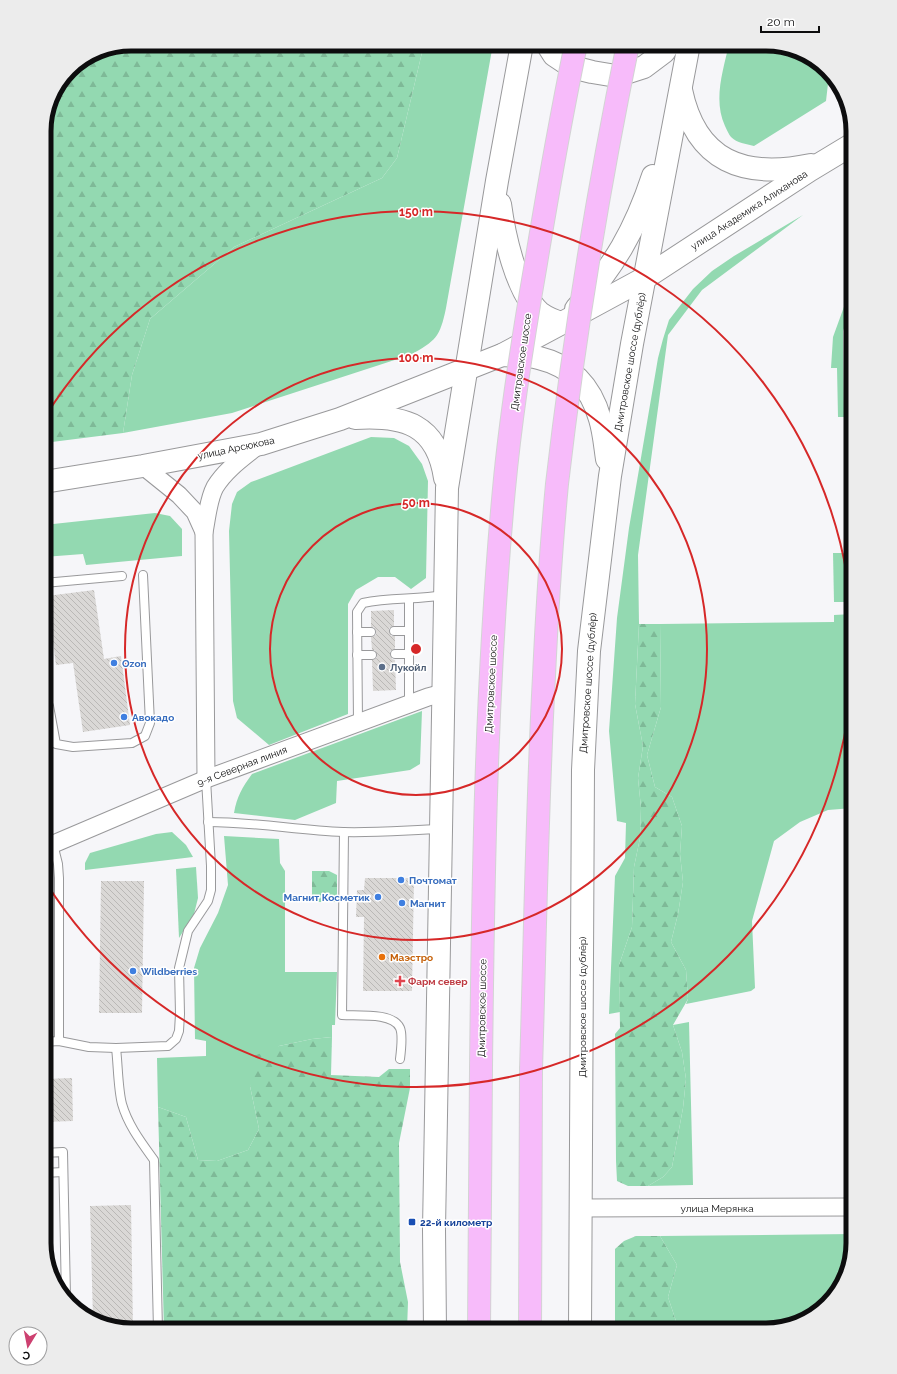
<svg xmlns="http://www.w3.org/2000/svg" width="897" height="1374" font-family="Raleway,sans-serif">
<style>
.green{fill:#93d9b1}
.forest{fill:url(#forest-firs)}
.building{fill:url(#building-back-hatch)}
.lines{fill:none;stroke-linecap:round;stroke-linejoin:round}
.lane-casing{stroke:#99999b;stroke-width:10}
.street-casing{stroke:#99999b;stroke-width:19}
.secondary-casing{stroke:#99999b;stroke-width:24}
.highway-casing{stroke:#d3d3d4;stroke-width:24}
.lane{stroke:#fff;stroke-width:8}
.street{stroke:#fff;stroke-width:17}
.secondary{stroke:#fff;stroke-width:22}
.highway{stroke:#f7bbfa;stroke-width:22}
.highway-bridge-casing{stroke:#d3d3d4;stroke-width:24;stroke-linecap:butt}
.highway-bridge{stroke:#f7bbfa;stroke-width:22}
.ring{fill:none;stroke:#d62828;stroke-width:2}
.shop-dot{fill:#3f7fe0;stroke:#fff;stroke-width:1.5}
.service-dot{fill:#5c6f8a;stroke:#fff;stroke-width:1.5}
.food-dot{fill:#e8710a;stroke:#fff;stroke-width:1.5}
.health-dot{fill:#e0444e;stroke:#fff;stroke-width:1.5}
.transit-dot{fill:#1a4fb4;stroke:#fff;stroke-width:1.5}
.labels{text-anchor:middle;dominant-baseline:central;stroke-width:3;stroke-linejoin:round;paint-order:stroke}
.street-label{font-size:10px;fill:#0d0d0e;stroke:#fff}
.shop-label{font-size:10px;font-weight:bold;fill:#366cbe;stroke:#fff;text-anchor:start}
.service-label{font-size:10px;font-weight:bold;fill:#4e5e75;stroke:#fff;text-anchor:start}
.food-label{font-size:10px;font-weight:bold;fill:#c56008;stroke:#fff;text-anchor:start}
.health-label{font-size:10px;font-weight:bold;fill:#be3a42;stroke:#fff;text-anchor:start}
.transit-label{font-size:10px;font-weight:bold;fill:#164399;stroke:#fff;text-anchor:start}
.rim{fill:none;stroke:#0d0d0e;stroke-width:5}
.centre{fill:#d62828;stroke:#fff;stroke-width:2}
.ring-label{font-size:12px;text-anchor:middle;font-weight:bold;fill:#d62828;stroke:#fff;stroke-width:3;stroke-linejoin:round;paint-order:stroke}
</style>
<defs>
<pattern id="forest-firs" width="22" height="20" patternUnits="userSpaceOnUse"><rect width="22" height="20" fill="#93d9b1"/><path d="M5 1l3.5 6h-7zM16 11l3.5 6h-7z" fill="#7eb997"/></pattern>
<pattern id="building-back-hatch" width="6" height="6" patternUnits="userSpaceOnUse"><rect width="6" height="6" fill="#dad8d6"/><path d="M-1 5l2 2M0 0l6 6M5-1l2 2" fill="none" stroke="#bab8b6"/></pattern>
</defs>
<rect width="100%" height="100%" fill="#f6f6f9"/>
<g class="green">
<path d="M424 44H493L446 308C440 337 436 341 410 355L232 413 123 433 132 375 150 319 234 247 382 178 397 158Z"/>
<path d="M729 44H772L815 59 829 75 826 101 754 146C746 144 737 143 731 137 729 135 727 130 725 126 713 100 723 71 729 44Z"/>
<polygon points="853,178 853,323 846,323 843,331 844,417 838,417 837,368 831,368 833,337 849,293 847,182"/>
<polygon points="803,215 702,290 668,335 638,555 639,624 635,704 643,746 638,778 641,808 640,838 634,867 632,927 619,965 620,1012 609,1014 615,876 625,858 626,823 617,821 609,731 617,618 629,528 658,358 663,339 669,320 679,307 693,289 712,271 734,256"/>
<polygon points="847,432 853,432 853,547 850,547 848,490 853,490 853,482 847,482"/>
<polygon points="371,437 394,438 409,446 422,464 428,481 426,578 411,589 395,577 378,577 356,590 348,604 348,714 269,745 237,718 233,701 229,531 232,504 237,492 251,482"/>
<polygon points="155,513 170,516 182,529 182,556 86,565 83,554 44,557 44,525"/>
<polygon points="833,553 853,553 853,602 834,602"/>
<polygon points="853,614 853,808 828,810 800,822 774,841 752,921 755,988 751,991 686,1004 688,999 686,970 671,942 678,914 683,882 680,854 682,826 672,797 655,787 647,755 661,707 660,624 834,622 834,615"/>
<path d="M422 711 420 764 410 770 337 781 336 803 295 820 234 813C237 796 242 788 252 774Z"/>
<polygon points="172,832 186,845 193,857 85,870 85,863 90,853 156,834"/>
<polygon points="224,836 279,839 280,863 285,871 285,972 337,972 335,1025 332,1025 332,1037 312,1039 279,1046 250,1086 259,1129 248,1150 217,1161 198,1160 186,1117 158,1107 157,1058 206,1056 206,1041 195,1039 194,968 200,948 218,913 228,885"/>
<polygon points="196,867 198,898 194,914 179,938 176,869"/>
<polygon points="689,1022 693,1185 648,1186 663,1177 672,1167 683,1108 686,1079 682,1052 673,1025"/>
<polygon points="853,1234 853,1244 841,1287 805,1321 766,1330 679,1330 668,1297 677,1265 660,1236"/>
</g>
<g class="forest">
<polygon points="131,44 424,44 397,158 382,178 234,247 150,319 132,375 123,433 44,443 44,125 51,97 70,69 98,51"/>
<polygon points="639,624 660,624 661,707 647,755 655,787 672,797 682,826 680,854 683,882 678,914 671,942 686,970 688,999 673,1025 682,1052 686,1079 683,1108 672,1167 663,1177 648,1186 628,1186 617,1181 616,1161 615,1034 620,1028 619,965 632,927 634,867 640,838 641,808 638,778 643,746 635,704"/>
<polygon points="312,871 329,871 337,875 337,902 312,902"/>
<polygon points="332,1037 331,1075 379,1077 389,1069 410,1069 410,1088 399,1143 400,1262 408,1302 407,1330 164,1330 158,1107 186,1117 198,1160 217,1161 248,1150 259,1129 250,1086 254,1056 279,1046 312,1039"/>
<polygon points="636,1236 660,1236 677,1265 668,1297 679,1330 615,1330 615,1249 624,1241"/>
</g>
<g class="building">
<polygon points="94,590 104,659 121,656 130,725 83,732 73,663 56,665 47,596"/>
<polygon points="394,610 394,626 389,628 389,631 391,636 395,636 395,649 390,651 390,654 392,659 395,660 396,690 373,691 372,660 377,658 377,655 375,650 372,650 371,637 376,635 376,632 374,627 371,627 371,611"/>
<polygon points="365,878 414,878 412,991 363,991 364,917 356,917 357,890 364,890"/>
<polygon points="101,881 144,881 142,1013 99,1013"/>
<polygon points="72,1078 73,1121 44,1122 44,1079"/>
<polygon points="131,1205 133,1330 125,1330 93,1319 90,1206"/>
</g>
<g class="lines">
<g class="lane-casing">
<g id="lane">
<polyline points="44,583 122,576"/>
<polyline points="409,599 409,704"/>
<polyline points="394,631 409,631"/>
<polyline points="357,632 371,632"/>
<polyline points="395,654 409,654"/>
<polyline points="357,655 372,655"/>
<polyline points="44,696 49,706 56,744 73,747 132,743 145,736 150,723 143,575"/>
<path d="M358 722 357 612 363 603C390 597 417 600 444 595"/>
<path d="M208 822C253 822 298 830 343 832 375 833 408 830 441 829"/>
<path d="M344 832 342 1015C357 1016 393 1012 400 1028 403 1035 401 1051 400 1059"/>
<polyline points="53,844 58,864 59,878 59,1041"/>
<polyline points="44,1042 59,1041 89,1047 116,1048 168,1046 176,1039 179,1031 180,1014 179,968 188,931 208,901 211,890 211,866 206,779"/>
<path d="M116 1048C118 1064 118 1089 122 1104 128 1125 141 1142 154 1160L158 1330"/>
<polyline points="44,1153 63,1152 66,1297"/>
<polyline points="44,1173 63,1172"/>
</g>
</g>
<g class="street-casing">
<g id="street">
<polyline points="143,466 179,495 195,512 204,532"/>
<path d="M206 779 204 532C207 518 208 500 215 487 226 469 244 457 260 444"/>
<polyline points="44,848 206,779 428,697 443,693"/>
<polyline points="581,1208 853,1207"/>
</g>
</g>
<g class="secondary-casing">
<g id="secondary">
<polyline points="547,44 554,55 572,67 592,72 616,76 644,67 664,52 669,44"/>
<path d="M681 90C696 162 744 179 811 165"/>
<path d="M500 204C504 234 516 292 540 313 547 318 554 321 562 323"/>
<path d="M576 309C614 266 635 231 653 176"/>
<path d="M502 355C514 356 527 355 539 358 572 366 591 387 600 419 604 432 605 446 607 459"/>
<path d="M355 418C404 415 437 424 445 478"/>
<polyline points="44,482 143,466 261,444 340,419 502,355 562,323 645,278 810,170 853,144"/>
<polyline points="435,1330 434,1229 447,488 497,181 522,44"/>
<polyline points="580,1330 583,770 589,651 610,476 632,344 689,44"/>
</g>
</g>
<g class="highway-casing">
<g id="highway">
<polyline points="479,1330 481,1069"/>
<polyline points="530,1330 531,1070"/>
</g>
</g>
<use href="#lane" class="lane"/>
<use href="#street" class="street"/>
<use href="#secondary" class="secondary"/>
<use href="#highway" class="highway"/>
<g class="highway-bridge-casing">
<g id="highway-bridge">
<path d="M481 1069C483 876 486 682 504 489 511 413 523 338 536 263 548 190 561 117 576 44"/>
<path d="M531 1070C535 938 537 807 544 676 547 612 551 548 557 484 574 337 598 190 628 44"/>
</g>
</g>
<use href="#highway-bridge" class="highway-bridge"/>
</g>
<g class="ring">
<circle cx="416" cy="649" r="146"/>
<circle cx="416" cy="649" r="291"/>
<path d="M853 653A437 437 0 0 1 45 881M45 417A437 437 0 0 1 853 645"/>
</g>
<g class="shop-dot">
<circle cx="114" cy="663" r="4"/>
<circle cx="124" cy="717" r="4"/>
<circle cx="401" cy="880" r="4"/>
<circle cx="378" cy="897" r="4"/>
<circle cx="402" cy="903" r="4"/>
<circle cx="133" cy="971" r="4"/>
</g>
<circle class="service-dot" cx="382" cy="667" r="4"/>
<circle class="food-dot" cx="382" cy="957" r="4"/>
<path class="health-dot" d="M398 975h4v4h4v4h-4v4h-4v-4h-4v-4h4z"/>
<rect class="transit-dot" x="408" y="1218" width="8" height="8" rx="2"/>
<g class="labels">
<g class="street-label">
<text transform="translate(749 210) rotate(-33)">улица Академика Алиханова</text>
<text transform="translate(521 362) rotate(-82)">Дмитровское шоссе</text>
<text transform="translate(630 362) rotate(-80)">Дмитровское шоссе (дублёр)</text>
<text transform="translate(236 448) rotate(-12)">улица Арсюкова</text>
<text transform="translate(588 683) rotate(-86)">Дмитровское шоссе (дублёр)</text>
<text transform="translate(491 684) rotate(-87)">Дмитровское шоссе</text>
<text transform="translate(242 766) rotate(-21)">9-я Северная линия</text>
<text transform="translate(582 1007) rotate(-90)">Дмитровское шоссе (дублёр)</text>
<text transform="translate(482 1008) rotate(-89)">Дмитровское шоссе</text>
<text x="717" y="1208">улица Мерянка</text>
</g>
<g class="shop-label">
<text x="122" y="663">Ozon</text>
<text x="132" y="717">Авокадо</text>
<text x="409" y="880">Почтомат</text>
<text x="370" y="897" text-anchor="end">Магнит Косметик</text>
<text x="410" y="903">Магнит</text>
<text x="141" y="971">Wildberries</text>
</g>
<g class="service-label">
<text x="390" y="667">Лукойл</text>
</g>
<g class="food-label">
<text x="390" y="957">Маэстро</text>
</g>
<g class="health-label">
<text x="408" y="981">Фарм север</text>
</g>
<g class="transit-label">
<text x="420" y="1222">22-й километр</text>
</g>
</g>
<path d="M0 0H897V1374H0ZM131 51H766A80 80 0 0 1 846 131V1243A80 80 0 0 1 766 1323H131A80 80 0 0 1 51 1243V131A80 80 0 0 1 131 51Z" fill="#ececec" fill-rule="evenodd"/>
<path class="rim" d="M131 51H766A80 80 0 0 1 846 131V1243A80 80 0 0 1 766 1323H131A80 80 0 0 1 51 1243V131A80 80 0 0 1 131 51Z"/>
<circle cx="416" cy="649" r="6" class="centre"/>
<g class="ring-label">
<text x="416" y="216">150 m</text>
<text x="416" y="362">100 m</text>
<text x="416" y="507">50 m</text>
</g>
<g transform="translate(28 1346) rotate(190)"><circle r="19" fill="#ffffff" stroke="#9e9e9f"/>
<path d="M0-3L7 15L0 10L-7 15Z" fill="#cd4070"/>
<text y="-6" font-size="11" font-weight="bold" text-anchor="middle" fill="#0d0d0e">С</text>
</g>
<path d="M761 26v6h58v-6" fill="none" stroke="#0d0d0e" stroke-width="2"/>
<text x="767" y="26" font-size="12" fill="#0d0d0e" stroke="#ffffff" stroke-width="3" paint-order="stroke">20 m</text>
</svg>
